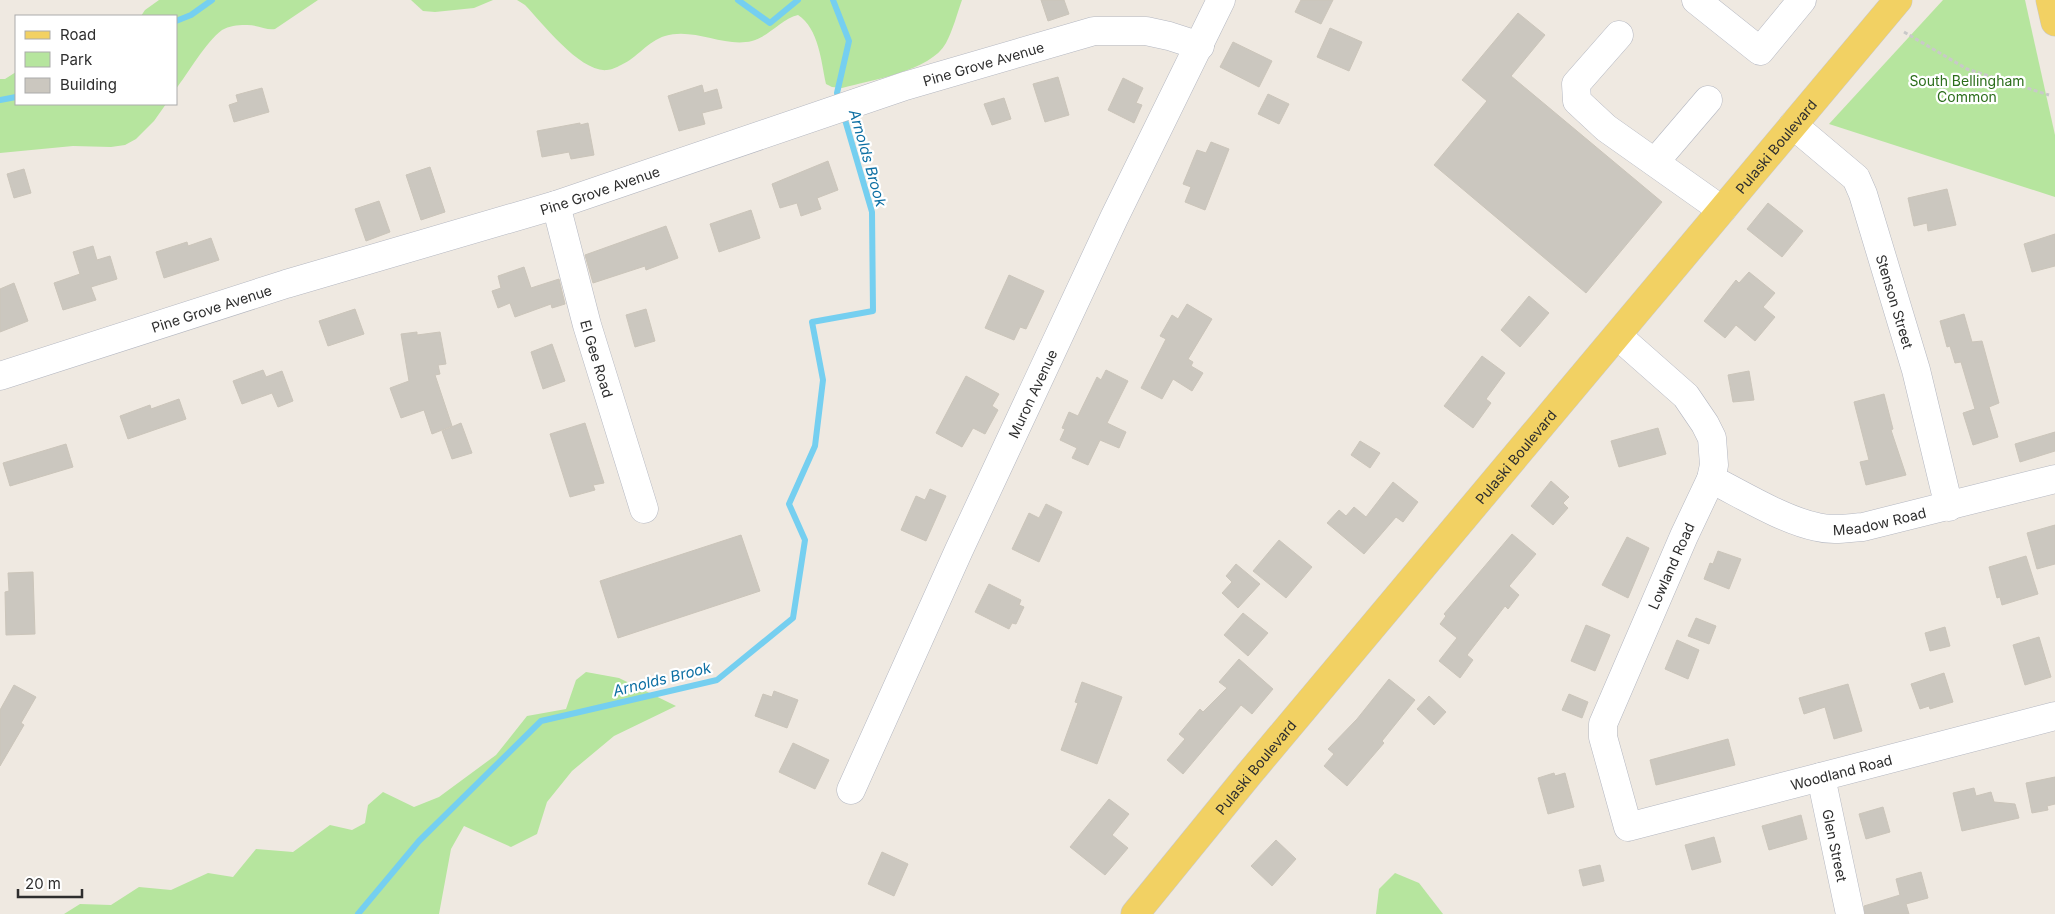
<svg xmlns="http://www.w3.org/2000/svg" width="2055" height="914" font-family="Inter,sans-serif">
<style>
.green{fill:#b6e59e}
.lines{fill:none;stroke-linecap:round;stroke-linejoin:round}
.stream{stroke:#75cff0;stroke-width:6}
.building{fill:#cbc7bf;stroke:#cbc5ba}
.minor-casing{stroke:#b4b7c1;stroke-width:29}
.major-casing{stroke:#c9c9c9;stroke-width:29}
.path{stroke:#c9c9c9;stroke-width:3;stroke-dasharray:4 2.5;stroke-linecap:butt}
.minor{stroke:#fff;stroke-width:28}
.major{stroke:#f2d163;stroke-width:28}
.labels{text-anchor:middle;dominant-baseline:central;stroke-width:4.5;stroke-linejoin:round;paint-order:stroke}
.street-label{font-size:14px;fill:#2e2e2e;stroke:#fff}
.park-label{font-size:14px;fill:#2c6e1b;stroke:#fff}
.water-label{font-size:15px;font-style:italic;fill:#0d6fa3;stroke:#fff}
</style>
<rect width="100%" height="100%" fill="#efe9e1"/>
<g class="green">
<path d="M159 0H318L275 29C267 31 256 24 245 25 237 25 229 26 222 30 206 42 188 73 176 89V16H141L145 10Z"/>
<polygon points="411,0 493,0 474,8 435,12 423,11"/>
<path d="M517 0H962C957 14 953 30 946 43 931 71 871 80 842 88L832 87 826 84C821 61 819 29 798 15 781 19 770 36 752 41 724 48 694 27 665 36 648 41 637 58 621 65 617 67 611 70 607 70 581 73 542 23 525 5Z"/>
<polygon points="1943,0 2025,0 2055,135 2055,197 1829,124"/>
<polygon points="16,72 16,104 166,104 154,121 136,139 125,145 111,147 73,146 0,153 0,79 5,79"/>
<polygon points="586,672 619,678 676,706 614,736 572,771 547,802 537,834 511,847 464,826 451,849 439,914 64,914 80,904 111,905 139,887 171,890 208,873 233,877 256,849 293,852 330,825 352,830 365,823 368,805 383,792 414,807 439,797 496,755 527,716 566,709 576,680"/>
<polygon points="1395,873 1419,883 1443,914 1376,914 1379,889"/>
</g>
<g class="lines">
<g class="stream">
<polyline points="738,0 770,23 798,0"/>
<polyline points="833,0 849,41 837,93 839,101"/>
<polyline points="176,21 191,15 212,0"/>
<polyline points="0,100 16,97"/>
<polyline points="358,914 419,841 541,721 717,680 793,618 805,540 789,504 815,446 823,380 812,322 873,311 872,212 843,113"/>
</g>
</g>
<g class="building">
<polygon points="1041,0 1064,0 1069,14 1048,21"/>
<polygon points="1301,0 1333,0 1321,24 1295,12"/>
<polygon points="1518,13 1545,35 1511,76 1662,202 1586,293 1434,165 1487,101 1462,80"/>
<polygon points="1330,28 1362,42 1349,71 1317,57"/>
<polygon points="1233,42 1272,61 1259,87 1220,67"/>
<polygon points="1058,77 1069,115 1045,122 1033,84"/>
<polygon points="1123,78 1143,88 1136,103 1142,105 1134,123 1108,110"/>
<polygon points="702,85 704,93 717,89 722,108 702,113 705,124 679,131 668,96"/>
<polygon points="262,88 269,112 234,122 229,105 238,102 236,95"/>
<polygon points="1268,94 1289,104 1279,124 1258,114"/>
<polygon points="1004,98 1011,119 992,125 984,104"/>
<polygon points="580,123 580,125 588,123 594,155 571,159 569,152 542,157 537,131"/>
<polygon points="1211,142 1229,149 1205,210 1185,202 1191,187 1183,184 1197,150 1206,153"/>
<polygon points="828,161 838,190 817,198 821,209 801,216 797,203 780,208 772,184"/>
<polygon points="430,167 445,212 421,220 406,175"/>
<polygon points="24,169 31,193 14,198 7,174"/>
<polygon points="1947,189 1956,225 1928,231 1927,223 1914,226 1908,198"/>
<polygon points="379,201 390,232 366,241 355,209"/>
<polygon points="1768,203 1803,231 1782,257 1747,229"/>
<polygon points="751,210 760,238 719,252 710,224"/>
<polygon points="666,226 678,258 646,270 645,266 593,283 585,255"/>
<polygon points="2055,234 2055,266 2032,272 2024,244"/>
<polygon points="211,238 219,260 164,278 156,252 187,242 188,246"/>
<polygon points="93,246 97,260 110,256 117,279 91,287 96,300 63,310 54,283 80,274 73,252"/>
<polygon points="524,267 531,288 559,279 565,304 552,308 551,304 515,317 510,303 498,308 492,291 501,288 498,276"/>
<polygon points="1749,272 1775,293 1763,307 1775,317 1755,341 1736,325 1725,338 1704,321 1736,280 1739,283"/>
<polygon points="1009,275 1044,291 1026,329 1020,327 1014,340 985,328"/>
<polygon points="14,283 28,321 0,332 0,289"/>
<polygon points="1529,296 1549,313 1520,347 1501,330"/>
<polygon points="1187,304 1212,319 1188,359 1193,362 1191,366 1203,373 1192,391 1173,379 1162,399 1141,388 1166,339 1160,336 1172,315 1178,319"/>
<polygon points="355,309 364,334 328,346 319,321"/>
<polygon points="646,309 655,341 635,347 626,315"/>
<polygon points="1964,314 1972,342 1982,341 1999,403 1989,407 1998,437 1973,445 1963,413 1975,409 1961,362 1955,363 1950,346 1947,347 1940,321"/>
<polygon points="417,332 417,335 440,332 446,364 438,365 440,374 435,375 452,426 432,434 424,410 401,418 390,388 409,381 401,334"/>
<polygon points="552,344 565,381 543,389 531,352"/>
<polygon points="1482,356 1505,373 1486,399 1491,403 1473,428 1444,406"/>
<polygon points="263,370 266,377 282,371 293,401 278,407 272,393 242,404 233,381"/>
<polygon points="1106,370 1128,381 1107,423 1126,432 1119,448 1100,440 1088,465 1072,458 1077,448 1060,440 1065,429 1062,428 1069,412 1078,416 1097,377 1101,380"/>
<polygon points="1749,371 1754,400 1733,402 1728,375"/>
<polygon points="966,376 999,394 992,406 998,410 985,434 973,428 962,447 936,433"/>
<polygon points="1884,394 1893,429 1891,430 1906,475 1866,485 1860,462 1869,460 1854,402"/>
<polygon points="179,399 186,419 128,439 120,416 150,405 151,409"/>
<polygon points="461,423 472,453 452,459 442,431"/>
<polygon points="585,423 604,483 593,485 595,490 570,497 550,434"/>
<polygon points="1658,428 1666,454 1619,467 1611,441"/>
<polygon points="2055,432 2055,451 2020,462 2015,444"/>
<polygon points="1360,441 1380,453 1370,468 1351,455"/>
<polygon points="66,444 73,467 10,486 3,463"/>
<polygon points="1551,481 1569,497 1563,503 1568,508 1553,525 1531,506"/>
<polygon points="1393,482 1418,502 1403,522 1396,517 1364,554 1327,523 1339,510 1346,516 1354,507 1366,517"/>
<polygon points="930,489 946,496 926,541 901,530 916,496 925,500"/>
<polygon points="1046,504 1062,512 1039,562 1012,549 1029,513 1039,518"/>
<polygon points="2055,525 2055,564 2037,569 2027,533"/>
<polygon points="1512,534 1536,554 1509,586 1519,595 1508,609 1505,606 1467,655 1473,660 1460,678 1439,661 1457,638 1440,624 1446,616 1444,614"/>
<polygon points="741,535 760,591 618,638 600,581"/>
<polygon points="1627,537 1649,548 1628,598 1602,585"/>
<polygon points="1279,540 1312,567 1286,598 1253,571"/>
<polygon points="1718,551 1741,559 1729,589 1704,579 1710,563 1713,564"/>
<polygon points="2026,556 2038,594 2002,605 2000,597 1997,598 1989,567"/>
<polygon points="1236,564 1260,584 1238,608 1222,593 1232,582 1226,576"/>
<polygon points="33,572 35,634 6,635 5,592 9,591 8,573"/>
<polygon points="989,584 1021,600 1019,605 1024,607 1016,624 1012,623 1009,629 975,612"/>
<polygon points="1243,613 1268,633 1248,656 1224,635"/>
<polygon points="1696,618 1716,626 1709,644 1688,636"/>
<polygon points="1586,625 1610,635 1595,671 1571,661"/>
<polygon points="1945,627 1950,646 1930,651 1925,633"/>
<polygon points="2039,637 2051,677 2025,685 2013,645"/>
<polygon points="1677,640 1699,650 1688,679 1665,669"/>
<polygon points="1239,659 1273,689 1252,714 1241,705 1183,774 1167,760 1185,739 1179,734 1200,709 1203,712 1227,688 1219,682"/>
<polygon points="1944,673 1953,702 1930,709 1929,706 1920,709 1911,684"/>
<polygon points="1389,679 1415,700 1382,741 1384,743 1347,786 1324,766 1334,754 1328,749 1357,719"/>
<polygon points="1082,682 1122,697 1097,764 1061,750 1078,703 1075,702"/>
<polygon points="1848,684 1862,731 1834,739 1825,707 1804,714 1799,698"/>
<polygon points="14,685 36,697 21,723 24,725 0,766 0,710"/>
<polygon points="774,691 798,700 787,728 755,716 763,694 772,697"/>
<polygon points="1569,694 1588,702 1582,718 1562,710"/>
<polygon points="1429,696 1446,712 1434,725 1417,709"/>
<polygon points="1728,739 1735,765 1656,785 1650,760"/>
<polygon points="793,743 829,760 815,789 779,772"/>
<polygon points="1554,773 1555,776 1565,773 1574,807 1548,814 1538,778"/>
<polygon points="2055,777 2055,804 2047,806 2048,810 2032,813 2026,783"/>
<polygon points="1974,788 1976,796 1991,792 1994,802 2015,804 2019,818 1962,831 1953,793"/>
<polygon points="1109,799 1129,814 1112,835 1128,848 1105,875 1070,847"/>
<polygon points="1883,807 1890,832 1866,839 1859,814"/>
<polygon points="1801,815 1807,839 1769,850 1762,826"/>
<polygon points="1714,837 1721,862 1692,870 1685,845"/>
<polygon points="1276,840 1296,859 1272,886 1251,866"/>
<polygon points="882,852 908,864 894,896 868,884"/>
<polygon points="1600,865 1604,881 1583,886 1579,870"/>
<polygon points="1921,872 1928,898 1906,904 1909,914 1865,914 1864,906 1900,895 1896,879"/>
</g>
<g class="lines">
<g class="minor-casing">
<g id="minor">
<polyline points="1696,0 1760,51 1802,0"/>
<polyline points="1619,35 1576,84 1577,101 1606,128 1722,210"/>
<path id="s1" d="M1793 125 1856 178 1863 194 1916 370 1949 507"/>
<polyline points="1655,162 1708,100"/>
<path id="s2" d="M556 205 587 325 644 509"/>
<path id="s3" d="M1618 336 1686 396 1705 424 1712 438 1714 465 1711 479 1684 536 1603 724V737L1628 827 2055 716"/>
<path id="s4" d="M0 376 286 284 556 205 905 86 1094 31H1146L1169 36 1200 46"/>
<path id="s5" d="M1711 479C1743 495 1783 520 1817 527 1832 531 1848 528 1863 527L2055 479"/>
<path id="s6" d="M1821 777 1850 914"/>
<path id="s7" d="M851 790 959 550 1114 218 1221 0"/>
</g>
</g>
<g class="major-casing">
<g id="major">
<polyline points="2050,0 2055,22"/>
<path id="s8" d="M1135 914 1249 774 1898 0"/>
</g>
</g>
<polyline class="path" points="1904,32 1967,69 2049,95"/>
<use href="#minor" class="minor"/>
<use href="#major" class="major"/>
</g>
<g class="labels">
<g class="street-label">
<text stroke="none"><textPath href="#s4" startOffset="1032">Pine Grove Avenue</textPath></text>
<text stroke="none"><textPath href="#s8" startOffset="1000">Pulaski Boulevard</textPath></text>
<text stroke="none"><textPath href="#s4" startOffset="628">Pine Grove Avenue</textPath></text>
<text stroke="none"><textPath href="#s1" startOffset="212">Stenson Street</textPath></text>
<text stroke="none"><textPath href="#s4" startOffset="222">Pine Grove Avenue</textPath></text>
<text stroke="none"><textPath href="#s2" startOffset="159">El Gee Road</textPath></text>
<text stroke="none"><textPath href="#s7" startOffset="436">Muron Avenue</textPath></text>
<text stroke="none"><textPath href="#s8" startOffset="595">Pulaski Boulevard</textPath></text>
<text stroke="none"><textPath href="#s5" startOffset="180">Meadow Road</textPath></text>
<text transform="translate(1671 566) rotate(-66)">Lowland Road</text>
<text stroke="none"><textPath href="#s8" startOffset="190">Pulaski Boulevard</textPath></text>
<text stroke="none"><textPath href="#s3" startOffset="776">Woodland Road</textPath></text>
<text stroke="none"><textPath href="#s6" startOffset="70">Glen Street</textPath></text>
</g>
<g class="park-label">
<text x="1967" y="80">South Bellingham<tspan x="1967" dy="16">Common</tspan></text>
</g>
<g class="water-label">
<text transform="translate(868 158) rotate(74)">Arnolds Brook</text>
<text transform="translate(662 679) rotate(-14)">Arnolds Brook</text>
</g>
</g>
<rect x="15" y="15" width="162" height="90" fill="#ffffff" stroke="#ababab"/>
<rect x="25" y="31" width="25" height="8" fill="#f2d163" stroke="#ababab"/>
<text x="60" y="40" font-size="15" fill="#2e2e2e">Road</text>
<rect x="25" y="52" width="25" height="15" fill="#b6e59e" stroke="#ababab"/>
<text x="60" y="65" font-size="15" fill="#2e2e2e">Park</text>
<rect x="25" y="78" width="25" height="15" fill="#cbc7bf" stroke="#ababab"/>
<text x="60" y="90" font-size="15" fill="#2e2e2e">Building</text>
<path d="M18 889v8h64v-8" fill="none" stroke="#2e2e2e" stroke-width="2.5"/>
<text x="25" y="889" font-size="15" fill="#2e2e2e" stroke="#ffffff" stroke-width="4" paint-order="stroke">20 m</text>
</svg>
